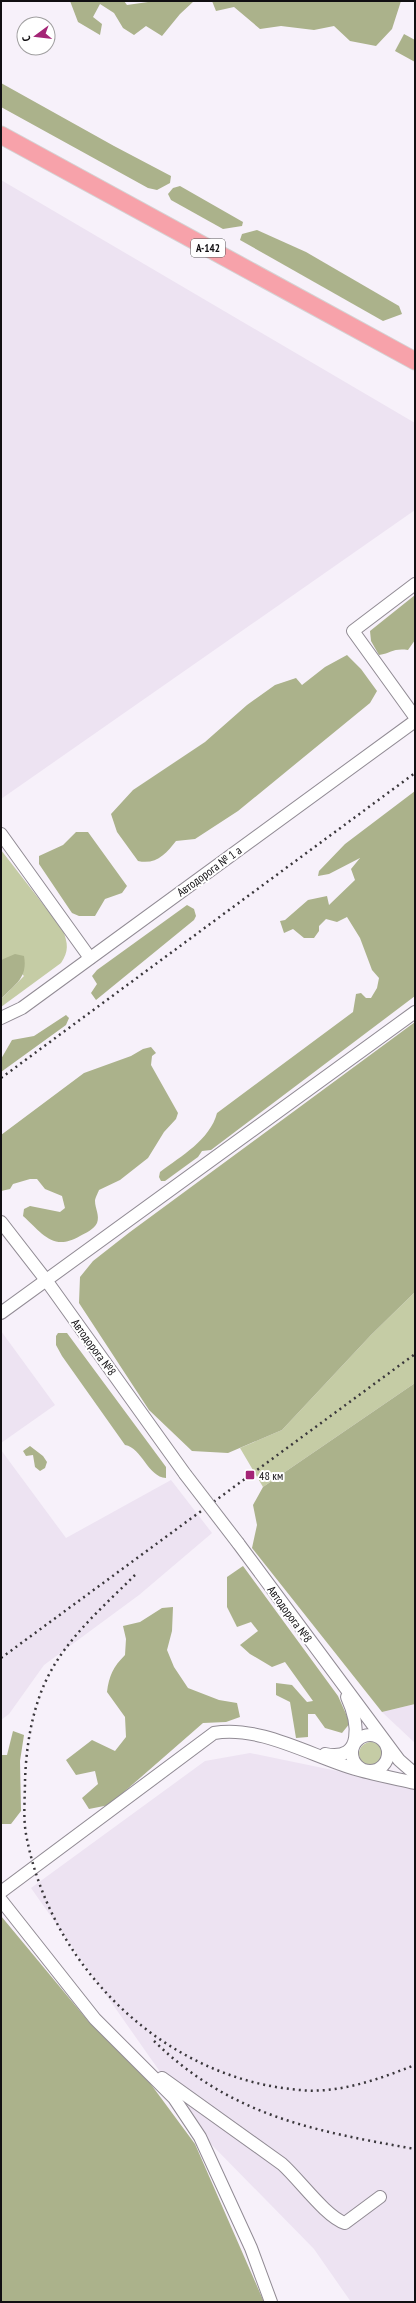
<svg xmlns="http://www.w3.org/2000/svg" width="416" height="2303" font-family="'PT Sans Narrow',sans-serif">
<style>
.built{fill:#ede3f2}
.green{fill:#c5cca5}
.forest{fill:#abb28b}
.lines{fill:none;stroke-linecap:round;stroke-linejoin:round}
.minor-casing{stroke:#918b94;stroke-width:14}
.highway-casing{stroke:#d4d4d4;stroke-width:19}
.minor{stroke:#fff;stroke-width:12}
.highway{stroke:#f7a2aa;stroke-width:17}
.rail{stroke:#3a373b;stroke-width:2.5;stroke-dasharray:2 4;stroke-linecap:butt}
.minor-bridge-casing{stroke:#918b94;stroke-width:14;stroke-linecap:butt}
.minor-bridge{stroke:#fff;stroke-width:12}
.poi-dot{fill:#a42576;stroke:#fff;stroke-width:1.5}
.labels{text-anchor:middle;dominant-baseline:central;stroke-width:4;stroke-linejoin:round;paint-order:stroke}
.shield{fill:#fff;stroke:#585759;stroke-width:1}
.shield-label{font-size:11px;font-weight:bold;fill:#110f12}
.street-label{font-size:12px;fill:#110f12;stroke:#fff}
.poi-label{font-size:12px;fill:#110f12;stroke:#fff;text-anchor:start}
</style>
<rect width="100%" height="100%" fill="#f7f1fa"/>
<g class="built">
<polygon points="1,180 415,423 415,510 1,799"/>
<polygon points="1,1331 55,1405 1,1443"/>
<polygon points="1,1450 66,1538 171,1480 212,1533 139,1595 44,1665 9,1714 1,1720"/>
<polygon points="415,1704 415,1743 382,1712"/>
<polygon points="250,1753 415,1787 415,2302 351,2302 314,2249 210,2143 31,1888 205,1761"/>
</g>
<g class="green">
<path d="M1 850 63 930C68 944 69 951 61 963L1 1007V999L24 976 7 959 1 960Z"/>
<polygon points="415,1292 415,1383 263,1487 240,1448 282,1430 371,1335"/>
<circle cx="371" cy="1754" r="12"/>
</g>
<g class="forest">
<polygon points="70,1 124,1 127,5 155,1 194,1 180,14 162,36 146,26 134,35 123,28 114,13 100,4 93,17 102,24 100,35 78,22"/>
<polygon points="212,1 401,1 392,29 376,46 350,41 334,26 314,30 281,26 260,29 234,7 216,11"/>
<polygon points="404,34 415,40 415,62 395,51"/>
<polygon points="1,83 114,146 171,176 170,183 157,190 148,188 1,107"/>
<polygon points="180,186 243,222 242,226 223,229 171,200 168,194 173,188"/>
<polygon points="257,230 306,252 399,306 402,314 383,321 240,240 242,234"/>
<path d="M415 595V640L408 650C393 648 392 653 379 655L371 641 370 631Z"/>
<path d="M347 655 361 669 377 691 370 703 238 811 195 839 176 841C166 854 156 865 138 861L117 832 111 814 133 790 205 742 247 705 275 685 296 678 302 685 325 667Z"/>
<path d="M415 791V996L211 1150 202 1151 198 1157 165 1181H161L159 1177 160 1172C181 1156 210 1140 217 1113L353 1012 356 994 361 993 366 998H371L377 988 379 978 372 970 360 938 347 917 337 922 326 919 319 926V931L314 938H304L293 929 284 933 280 921 285 920 308 900 327 896 329 905 355 880 351 869 360 858 329 874 318 876 319 871 345 844Z"/>
<polygon points="76,832 88,832 127,886 122,893 105,899 95,916 79,916 72,913 39,864 39,856 63,845"/>
<polygon points="187,905 194,909 196,916 194,920 96,1000 91,993 97,984 92,976 97,970"/>
<path d="M15 954 24 956C28 978 15 984 1 999V960Z"/>
<polygon points="66,1015 69,1018 66,1025 1,1072 1,1059 12,1040 34,1036"/>
<polygon points="415,1022 415,1292 371,1335 282,1430 228,1453 192,1451 149,1410 79,1303 80,1277 93,1261 130,1232"/>
<path d="M151 1047 156 1053 152 1056 151 1065 178 1113 176 1119 164 1132 148 1158 120 1180 99 1190C98 1193 95 1198 95 1201 95 1208 100 1216 97 1223 94 1229 86 1233 80 1236 53 1252 42 1233 23 1216L24 1209 30 1206 60 1212 65 1208 62 1196 45 1189 37 1179H30L13 1184 10 1189 1 1191V1135L84 1073 131 1056 143 1049Z"/>
<path d="M58 1333H67L166 1467V1478C148 1477 142 1448 125 1445L62 1356 56 1345V1336Z"/>
<polygon points="415,1383 415,1704 382,1712 252,1548 257,1525 253,1505 263,1487"/>
<polygon points="30,1446 43,1456 47,1462 45,1468 40,1471 35,1467 33,1455 26,1456 23,1451"/>
<polygon points="243,1566 338,1696 350,1723 342,1733 325,1728 315,1714 308,1714 308,1737 296,1738 290,1702 276,1695 276,1683 292,1685 307,1702 313,1701 285,1662 272,1667 250,1654 240,1645 258,1631 251,1622 237,1627 227,1607 227,1577"/>
<path d="M173 1607 172 1631 167 1650 174 1667 188 1688 219 1700 237 1703 240 1717 226 1722 203 1723 109 1805 89 1809 82 1798 98 1784 95 1771 76 1775 66 1760 92 1740 115 1751 126 1737 125 1717 107 1692C109 1676 113 1667 125 1655L126 1639 123 1626 140 1622 162 1608Z"/>
<polygon points="13,1731 24,1735 20,1761 21,1811 11,1824 1,1824 1,1755 7,1755"/>
<polygon points="1,1916 89,2022 147,2079 195,2144 264,2302 1,2302"/>
</g>
<g class="lines">
<g class="minor-casing">
<g id="minor">
<polyline points="415,584 353,631 415,717"/>
<polyline points="1,834 90,958"/>
<polyline points="1,1018 22,1008 415,721"/>
<polyline points="1,1222 46,1280 185,1474"/>
<polyline points="1,1313 415,1012"/>
<polyline points="238,1543 399,1760 415,1774"/>
<circle cx="370" cy="1753" r="18"/>
<path d="M325 1754C365 1762 358 1721 347 1697"/>
<path d="M1 1892 214 1733C257 1725 308 1754 349 1767 371 1774 393 1778 415 1783"/>
<polyline points="1,1900 95,2019 174,2098 200,2137 251,2248 271,2302"/>
<path d="M162 2078 282 2164C299 2179 326 2217 345 2223L380 2197"/>
</g>
</g>
<g class="highway-casing">
<polyline id="highway" points="1,135 415,361"/>
</g>
<use href="#minor" class="minor"/>
<use href="#highway" class="highway"/>
<g class="rail">
<polyline points="1,1078 415,773"/>
<path d="M135 1575C102 1608 63 1641 44 1685 31 1715 26 1749 25 1781 25 1798 23 1817 26 1834 50 1967 164 2079 300 2090 339 2094 379 2079 415 2065"/>
<polyline points="1,1658 415,1354"/>
<path d="M154 2041C231 2116 314 2131 415 2149"/>
</g>
<g class="minor-bridge-casing">
<polyline id="minor-bridge" points="185,1474 238,1543"/>
</g>
<use href="#minor-bridge" class="minor-bridge"/>
</g>
<rect class="poi-dot" x="245" y="1470" width="10" height="10" rx="2"/>
<g class="labels">
<rect class="shield" x="191" y="239" width="34" height="18" rx="3"/>
<g class="shield-label">
<text x="208" y="248">А-142</text>
</g>
<g class="street-label">
<text transform="translate(209 871) rotate(-36)">Автодорога № 1 а</text>
<text transform="translate(94 1347) rotate(54)">Автодорога №8</text>
<text transform="translate(290 1614) rotate(54)">Автодорога №8</text>
</g>
<g class="poi-label">
<text x="259" y="1475">48 км</text>
</g>
</g>
<rect width="416" height="2303" fill="none" stroke="#110f12" stroke-width="4"/>
<g transform="translate(36 36) rotate(255)"><circle r="19" fill="#ffffff" stroke="#a09fa0"/>
<path d="M0-3L7 15L0 10L-7 15Z" fill="#a42576"/>
<text y="-6" font-size="11" font-weight="bold" text-anchor="middle" fill="#110f12">С</text>
</g>
</svg>
